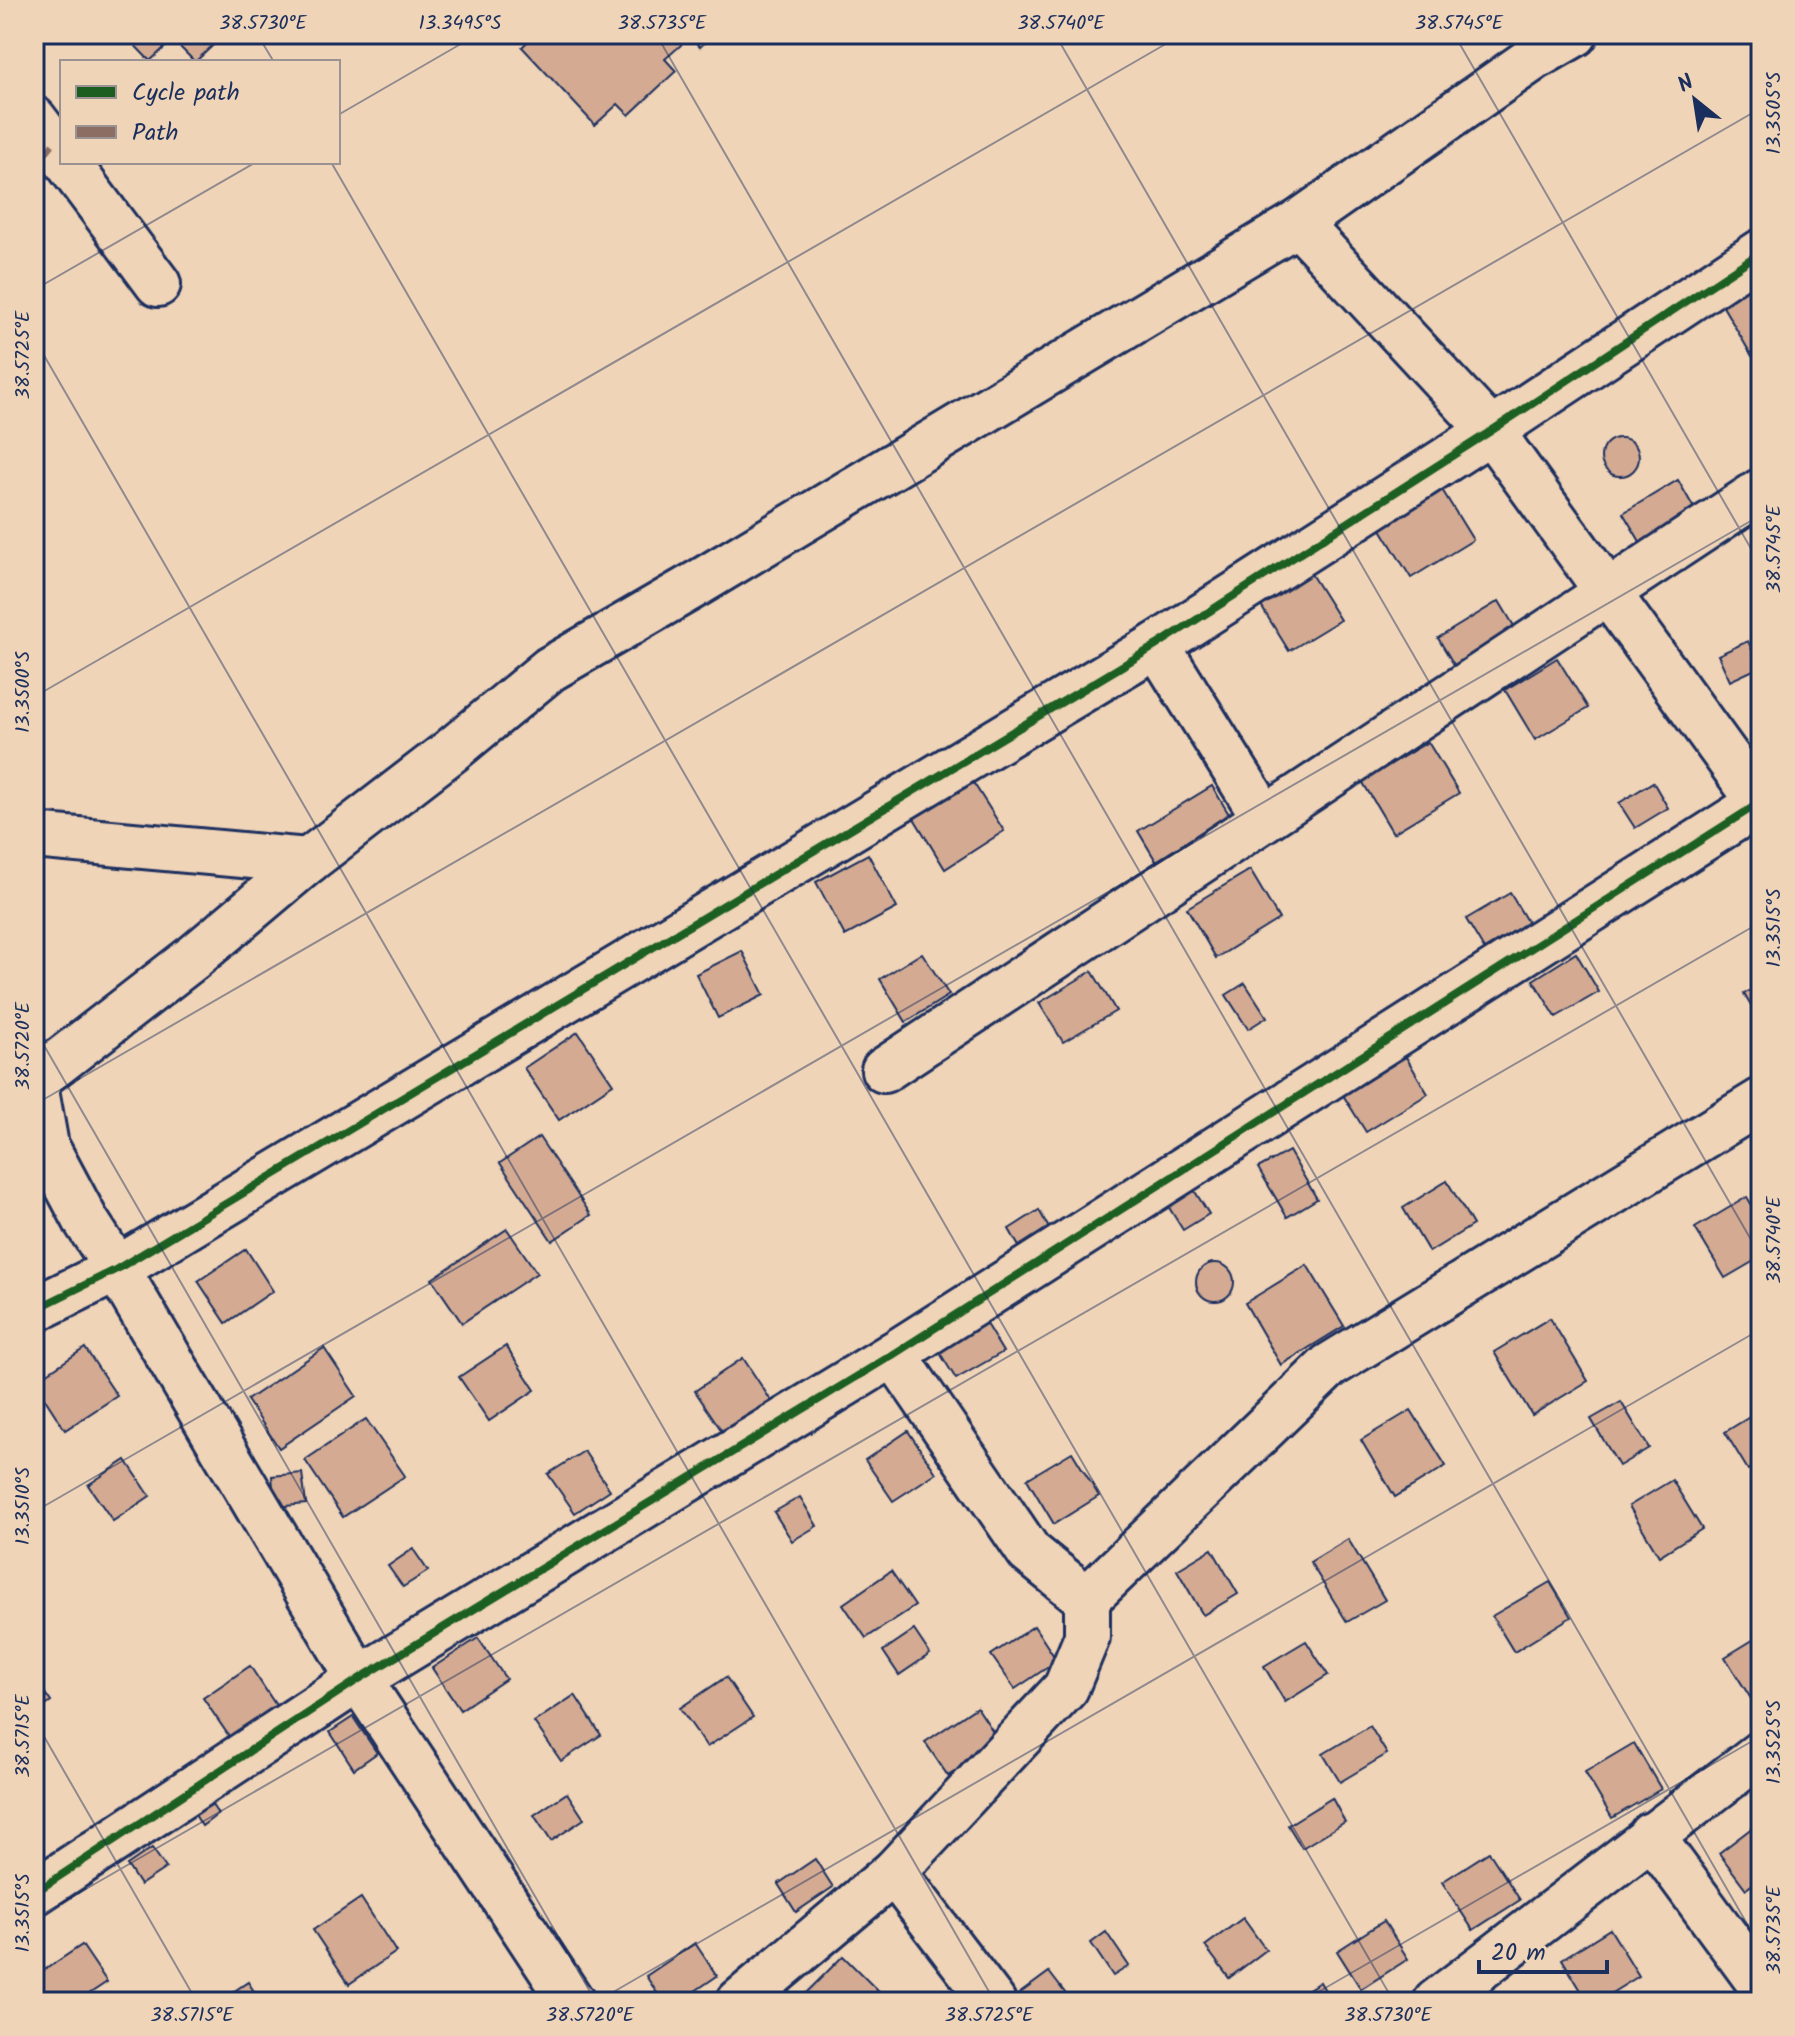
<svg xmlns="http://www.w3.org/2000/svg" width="1795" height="2036" font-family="Kalam,sans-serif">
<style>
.building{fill:#d4ab92;stroke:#1b2f5e;stroke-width:2}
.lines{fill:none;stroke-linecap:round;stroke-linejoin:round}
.minor-casing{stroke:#1b2f5e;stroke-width:50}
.minor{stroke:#f0d4b7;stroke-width:44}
.quiet{stroke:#8d6e63;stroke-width:6;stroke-dasharray:12 6;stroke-linecap:butt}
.cycleway-casing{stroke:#f0d4b7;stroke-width:13}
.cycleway{stroke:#1b5e20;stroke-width:8}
.ticks{fill:none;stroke:#1b2f5e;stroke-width:2;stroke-opacity:0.45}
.neatline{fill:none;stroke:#1b2f5e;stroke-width:3}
.ticks-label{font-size:20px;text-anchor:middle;fill:#1b2f5e}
</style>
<rect width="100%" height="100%" fill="#f0d4b7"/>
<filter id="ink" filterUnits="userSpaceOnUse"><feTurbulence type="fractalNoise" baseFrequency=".0125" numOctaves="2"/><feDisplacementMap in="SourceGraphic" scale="16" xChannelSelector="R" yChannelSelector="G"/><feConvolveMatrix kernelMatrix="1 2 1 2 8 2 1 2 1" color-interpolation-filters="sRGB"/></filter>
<g filter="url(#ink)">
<g class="building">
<polygon points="124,34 225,34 195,62 173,40 150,61"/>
<polygon points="535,34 714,34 700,47 690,37 665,59 676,71 629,115 618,104 595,125 522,47"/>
<polygon points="1761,279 1761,350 1752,356 1721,303"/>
<circle cx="1620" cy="457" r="19"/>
<polygon points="1678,480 1695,510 1641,543 1623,513"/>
<polygon points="1441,488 1473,540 1411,578 1379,526"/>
<polygon points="1311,574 1340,620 1289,651 1261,606"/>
<polygon points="1499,601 1520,636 1459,673 1438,638"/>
<polygon points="1748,641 1760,667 1730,681 1718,655"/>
<polygon points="1557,658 1588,708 1535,740 1505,690"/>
<polygon points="1428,742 1459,793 1393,833 1362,781"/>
<polygon points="971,779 1004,831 945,869 912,815"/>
<polygon points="1653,782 1668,808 1635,828 1619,803"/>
<polygon points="1212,786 1230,816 1156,861 1138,831"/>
<polygon points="868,854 897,908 845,936 816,882"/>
<polygon points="1250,870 1279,919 1216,958 1187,908"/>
<polygon points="1510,893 1528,923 1484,949 1466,919"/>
<polygon points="742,951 764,995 718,1018 696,974"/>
<polygon points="922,953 949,995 906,1022 880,979"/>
<polygon points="1576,953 1599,992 1556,1017 1533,980"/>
<polygon points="1092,971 1116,1011 1063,1042 1039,1003"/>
<polygon points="1245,983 1267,1017 1248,1029 1226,995"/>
<polygon points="1761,984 1761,1023 1744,994"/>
<polygon points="578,1032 613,1084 559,1120 524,1068"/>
<polygon points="1406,1057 1428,1094 1366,1132 1343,1095"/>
<polygon points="539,1137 591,1215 552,1241 500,1163"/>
<polygon points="1289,1151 1317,1199 1287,1217 1258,1168"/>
<polygon points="1447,1181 1473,1225 1429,1252 1403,1208"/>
<polygon points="1194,1190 1209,1214 1183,1230 1168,1206"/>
<polygon points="1747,1197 1761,1220 1761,1257 1725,1278 1695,1228"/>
<polygon points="1039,1210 1051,1232 1021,1250 1009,1229"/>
<polygon points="507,1229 537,1273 462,1323 432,1279"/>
<polygon points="246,1249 273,1291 226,1323 198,1281"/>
<circle cx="1215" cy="1282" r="19"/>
<polygon points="1307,1265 1344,1326 1281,1365 1245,1303"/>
<polygon points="977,1309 1003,1352 956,1379 930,1337"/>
<polygon points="1550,1318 1588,1381 1532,1415 1494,1352"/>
<polygon points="506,1346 535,1390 489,1421 459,1377"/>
<polygon points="85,1348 117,1396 65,1430 34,1382"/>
<polygon points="324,1348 356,1396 279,1448 247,1400"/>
<polygon points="743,1358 772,1402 724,1434 695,1391"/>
<polygon points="1621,1402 1649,1448 1619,1466 1591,1419"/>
<polygon points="1411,1410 1446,1466 1395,1497 1361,1440"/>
<polygon points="1761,1410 1761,1463 1748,1470 1725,1432"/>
<polygon points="366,1419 405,1476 343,1517 305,1460"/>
<polygon points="908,1431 936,1473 893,1501 865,1460"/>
<polygon points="584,1451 610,1490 575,1513 548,1474"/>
<polygon points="1072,1452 1099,1496 1054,1524 1027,1479"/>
<polygon points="126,1460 150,1496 113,1521 88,1485"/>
<polygon points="302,1473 306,1504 275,1507 272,1476"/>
<polygon points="1672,1480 1702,1529 1659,1556 1629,1506"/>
<polygon points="800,1497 817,1526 792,1541 774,1512"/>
<polygon points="1348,1539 1385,1600 1347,1622 1310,1562"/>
<polygon points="413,1549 428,1571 403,1587 388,1566"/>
<polygon points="1212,1549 1238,1594 1203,1615 1177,1570"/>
<polygon points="891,1571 915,1606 866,1638 843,1604"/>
<polygon points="1550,1582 1571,1617 1514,1652 1492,1616"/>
<polygon points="1034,1626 1057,1661 1015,1689 991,1655"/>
<polygon points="914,1630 930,1654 899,1675 883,1651"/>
<polygon points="1761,1635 1761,1701 1755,1705 1725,1657"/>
<polygon points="478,1638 506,1679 460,1710 432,1668"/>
<polygon points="1306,1641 1328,1675 1285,1702 1264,1666"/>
<polygon points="250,1666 277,1707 231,1739 203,1698"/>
<polygon points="34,1677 51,1702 34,1714"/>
<polygon points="726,1677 753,1717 707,1747 680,1708"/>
<polygon points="575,1695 601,1735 561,1761 534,1722"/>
<polygon points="977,1707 1000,1742 948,1776 925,1742"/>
<polygon points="353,1717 377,1753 354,1769 330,1732"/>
<polygon points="1370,1726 1387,1754 1340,1782 1323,1754"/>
<polygon points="1634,1743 1661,1789 1612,1818 1585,1772"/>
<polygon points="567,1793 584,1819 551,1841 534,1815"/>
<polygon points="1332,1798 1345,1822 1302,1848 1288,1825"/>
<polygon points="208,1799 218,1814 202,1826 192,1810"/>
<polygon points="1761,1821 1761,1878 1746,1889 1719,1853"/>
<polygon points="152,1848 166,1868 140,1885 127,1865"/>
<polygon points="1489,1852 1520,1900 1473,1930 1442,1882"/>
<polygon points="815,1859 833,1887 796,1912 778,1884"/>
<polygon points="361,1898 396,1952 349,1984 313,1930"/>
<polygon points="1243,1918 1266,1950 1229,1978 1205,1946"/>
<polygon points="1384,1921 1408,1959 1361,1989 1337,1951"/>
<polygon points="1610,1929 1639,1976 1597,2002 1588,2002 1562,1959"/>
<polygon points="1106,1932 1129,1966 1113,1976 1091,1943"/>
<polygon points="695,1943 717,1976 679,2002 663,2002 646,1976"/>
<polygon points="82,1945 107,1982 77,2002 46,2002 34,1984 34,1977"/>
<polygon points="843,1956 881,1994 874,2002 809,2002 803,1996"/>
<polygon points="1049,1972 1072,2002 1008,2002"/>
<polygon points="248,1982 261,2002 218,2002"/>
<polygon points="1320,1982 1332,2002 1288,2002"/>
</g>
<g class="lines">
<g class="minor-casing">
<g id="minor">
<polyline points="34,119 62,156"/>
<polyline points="67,162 158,284"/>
<polyline points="1298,223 1491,431 1761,804"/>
<polyline points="1157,645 1264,817"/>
<polyline points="34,836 308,861"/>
<polyline points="884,1070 1761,491"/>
<polyline points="34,1079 46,1146 86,1221 117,1269 359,1679 572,2002"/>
<polyline points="34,1081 194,957 308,861 451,751 550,669 700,582 1298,223 1535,57 1575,34"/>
<polyline points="34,1310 117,1269 1157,645 1491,431 1761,252"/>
<polyline points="894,1354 1029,1552 1087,1599"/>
<polyline points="1651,1835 1761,1985"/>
<polyline points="894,1872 993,2002"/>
<polyline points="34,1893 359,1679 894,1354 1761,802"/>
<polyline points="739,2002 894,1872 1066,1688 1087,1637 1087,1599 1329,1366 1761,1101"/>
<polyline points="1436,2002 1761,1753"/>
</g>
</g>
<use href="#minor" class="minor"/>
<polyline class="quiet" points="34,168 53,144"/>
<g class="cycleway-casing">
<g id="cycleway">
<polyline points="34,1310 117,1269 1157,645 1491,431 1761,252"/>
<polyline points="34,1893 359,1679 894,1354 1761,802"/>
</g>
</g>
<use href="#cycleway" class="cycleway"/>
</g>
</g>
<path class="ticks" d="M257 34 274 62M656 34 1761 1948M1055 34 1761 1257M1454 34 1761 566M338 115 478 34M331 162 1394 2002M34 290 256 162M34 338 995 2002M34 697 1183 34M34 1028 596 2002M34 1105 1761 108M34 1512 1761 515M34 1719 197 2002M34 1919 1761 922M596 2002 1761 1329M1301 2002 1761 1736"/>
<rect width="1795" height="2036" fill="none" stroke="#f0d4b7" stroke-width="88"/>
<rect x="60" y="60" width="280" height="104" fill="#f0d4b7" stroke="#9b9293" stroke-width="2"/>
<rect x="76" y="86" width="40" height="12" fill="#1b5e20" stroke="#9b9293" stroke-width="2"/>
<text x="132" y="100" font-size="24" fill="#1b2f5e">Cycle path</text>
<rect x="76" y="126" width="40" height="12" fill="#8d6e63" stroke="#9b9293" stroke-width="2"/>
<text x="132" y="140" font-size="24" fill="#1b2f5e">Path</text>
<g transform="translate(1695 100) rotate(330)" stroke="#f0d4b7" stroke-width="6" paint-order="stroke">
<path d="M0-6L14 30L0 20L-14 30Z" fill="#1b2f5e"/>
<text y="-12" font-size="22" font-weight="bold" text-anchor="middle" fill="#1b2f5e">N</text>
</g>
<path d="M1479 1960v12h128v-12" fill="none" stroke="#1b2f5e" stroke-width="4"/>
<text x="1491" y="1960" font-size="24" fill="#1b2f5e" stroke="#f0d4b7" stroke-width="6" paint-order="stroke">20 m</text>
<rect x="44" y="44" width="1707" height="1948" class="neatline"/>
<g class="ticks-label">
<text x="263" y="29">38.5730°E</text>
<text x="460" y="29">13.3495°S</text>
<text x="662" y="29">38.5735°E</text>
<text x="1061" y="29">38.5740°E</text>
<text x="1459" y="29">38.5745°E</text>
<text transform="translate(1773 113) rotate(-90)" y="7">13.3505°S</text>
<text transform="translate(22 355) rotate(-90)" y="7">38.5725°E</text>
<text transform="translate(1773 549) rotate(-90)" y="7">38.5745°E</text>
<text transform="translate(22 692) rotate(-90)" y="7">13.3500°S</text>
<text transform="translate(1773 928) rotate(-90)" y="7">13.3515°S</text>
<text transform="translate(22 1046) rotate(-90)" y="7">38.5720°E</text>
<text transform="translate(1773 1240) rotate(-90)" y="7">38.5740°E</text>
<text transform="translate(22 1506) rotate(-90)" y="7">13.3510°S</text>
<text transform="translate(22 1736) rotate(-90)" y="7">38.5715°E</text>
<text transform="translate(1773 1742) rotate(-90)" y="7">13.3525°S</text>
<text transform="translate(22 1913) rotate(-90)" y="7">13.3515°S</text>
<text transform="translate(1773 1930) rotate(-90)" y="7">38.5735°E</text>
<text x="192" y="2021">38.5715°E</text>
<text x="590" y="2021">38.5720°E</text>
<text x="989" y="2021">38.5725°E</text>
<text x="1388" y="2021">38.5730°E</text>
</g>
</svg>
